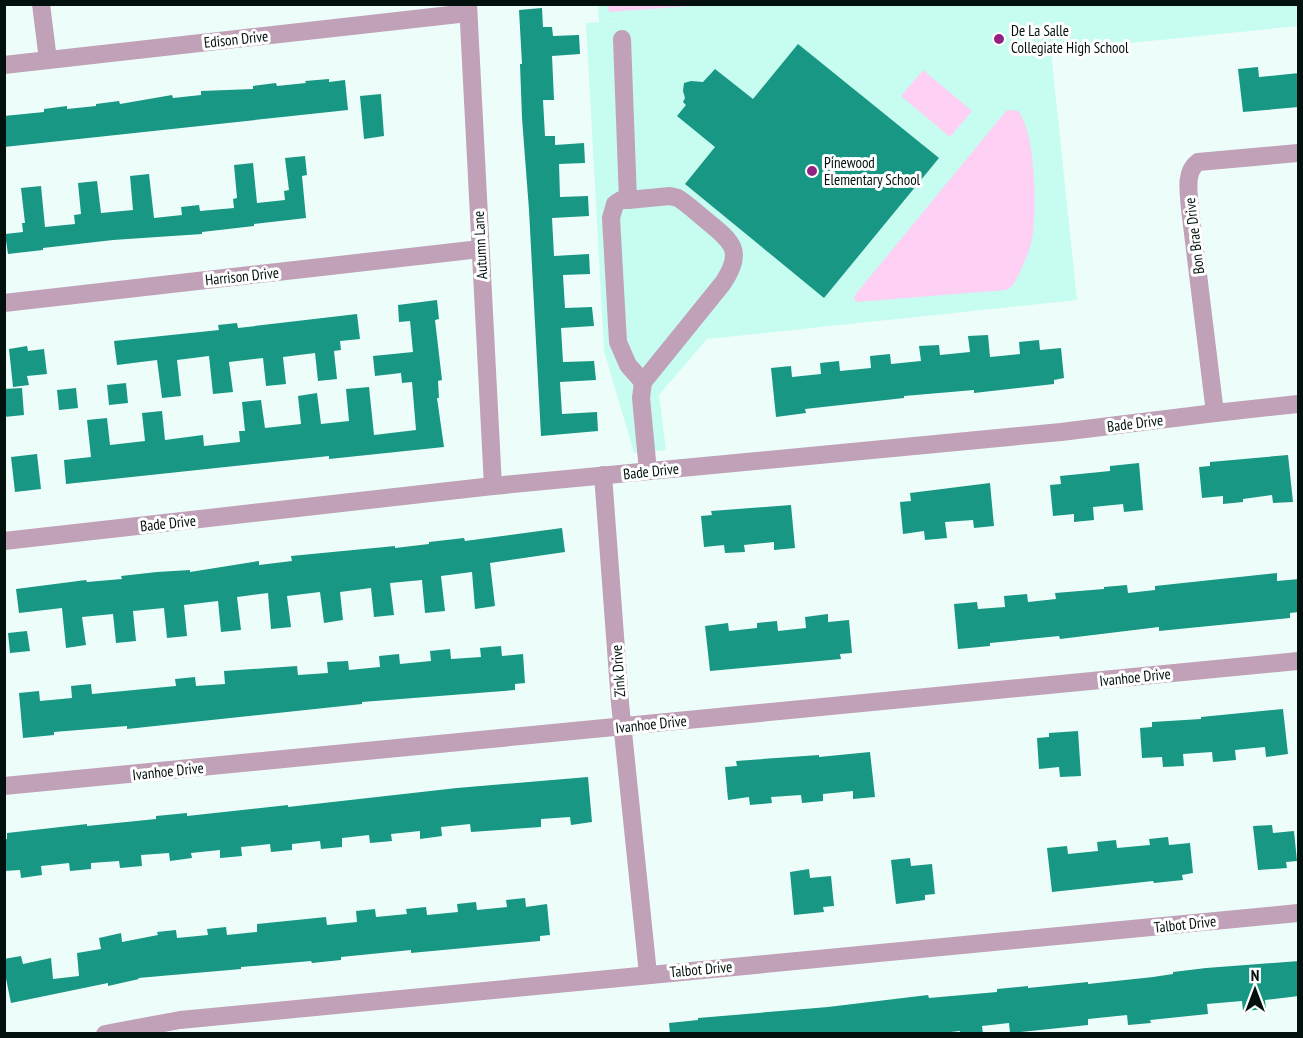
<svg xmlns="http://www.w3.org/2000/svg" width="1303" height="1038" font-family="'PT Sans Narrow',sans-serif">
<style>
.built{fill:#c7fcf0}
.green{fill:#fed0f3}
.building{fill:#199785}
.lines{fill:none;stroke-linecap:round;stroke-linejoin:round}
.minor{stroke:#c0a1b8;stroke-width:18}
.poi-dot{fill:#922282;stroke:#fff;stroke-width:2}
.labels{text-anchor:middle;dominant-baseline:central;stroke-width:6;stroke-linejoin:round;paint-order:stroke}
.poi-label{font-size:15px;fill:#03110e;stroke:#fff;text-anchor:start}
.street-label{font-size:15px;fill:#03110e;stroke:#fff}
</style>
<rect width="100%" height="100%" fill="#edfefa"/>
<polygon class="built" points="598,4 1298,5 1298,26 1051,51 1077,300 707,339 659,395 666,450 634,453 604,351 586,23 625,21 599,22"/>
<g class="green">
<polygon points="608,5 608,4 704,5 609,12"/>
<polygon points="923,70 972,111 950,137 901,96"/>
<path d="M1011 110 1018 111C1036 133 1037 211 1032 239 1030 251 1024 263 1019 274 1015 281 1013 288 1005 290L857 302 854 300 855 295 1006 111Z"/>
</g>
<g class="building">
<polygon points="542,8 543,27 552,27 553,36 579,35 580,54 552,56 554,100 543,100 545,136 555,136 555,145 584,143 585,163 559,164 560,197 588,196 589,216 552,218 554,256 589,254 590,274 563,275 565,308 592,307 594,326 561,328 563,362 594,361 596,380 560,382 562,414 597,412 598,431 541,436 529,210 522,118 520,64 522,64 519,10"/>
<polygon points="798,44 939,158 824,298 685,184 715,147 677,116 686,105 683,102 685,98 683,91 684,83 691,81 703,82 715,69 753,99"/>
<polygon points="1258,67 1259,77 1299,73 1299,107 1243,112 1238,69"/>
<polygon points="329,79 329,82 345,80 348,110 4,147 4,116 44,112 44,109 67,106 67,109 96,106 96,104 119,101 120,104 172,95 173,98 201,95 201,91 253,89 253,86 276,83 277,86 306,83 305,81"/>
<polygon points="381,94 384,136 364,139 360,96"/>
<polygon points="305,156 307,175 302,176 306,218 254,224 254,226 202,232 202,234 113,240 43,248 43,250 8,254 5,234 23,232 22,223 25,223 21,188 41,186 45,227 75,224 74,215 81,214 78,183 97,181 101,213 133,210 130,176 149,174 154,218 182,215 181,207 199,205 200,211 234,208 233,199 237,198 234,165 253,163 257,203 285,200 284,191 289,190 285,158"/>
<polygon points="437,300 439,319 435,320 442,380 438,381 439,398 437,398 444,447 329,459 329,456 66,484 64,460 91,457 87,420 107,418 110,445 145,441 142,413 162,411 165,440 203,435 204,446 240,442 239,431 245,431 242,402 261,400 265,428 301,424 298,396 317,393 321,424 349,421 346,389 369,387 374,435 416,430 412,382 402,383 401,373 375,376 373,356 413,352 410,321 399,322 398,305"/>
<polygon points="357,314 360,339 340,341 341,350 334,351 337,379 318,381 315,353 283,357 286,384 266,386 263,358 229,362 233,392 213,394 209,356 177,360 181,396 162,398 157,360 117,365 114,341 219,330 218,325 237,323 238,328"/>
<polygon points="988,335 990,357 1020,354 1019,342 1039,340 1040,350 1061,348 1064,378 1054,380 1054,384 974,393 974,390 904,396 904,398 805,409 806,413 776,417 771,368 791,366 792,377 821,374 820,363 839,361 840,371 871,368 870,356 890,354 891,364 921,361 919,346 939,345 940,355 970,352 968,336"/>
<polygon points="27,346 28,351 44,349 47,374 27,376 29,385 13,387 9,349"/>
<polygon points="126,383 128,403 109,405 107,385"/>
<polygon points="22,388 24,415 4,417 4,389"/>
<polygon points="76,388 78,408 59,410 57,390"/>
<polygon points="37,454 41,489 15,492 11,457"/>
<polygon points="1288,455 1293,502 1273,503 1272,495 1243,499 1243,502 1223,504 1223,496 1202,498 1199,467 1210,466 1210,462"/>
<polygon points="1139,463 1143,510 1124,512 1123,504 1093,507 1094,520 1074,522 1074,514 1053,516 1050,485 1061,484 1060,476 1110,471 1110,466"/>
<polygon points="990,483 994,526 974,528 973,520 945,522 947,538 925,540 924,531 903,534 900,502 911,501 910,493"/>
<polygon points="791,505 795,548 774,550 774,542 744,545 745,552 725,553 724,545 704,547 701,516 712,515 711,511"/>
<polygon points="562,528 565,552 490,563 495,606 475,609 472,572 441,576 445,611 425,613 422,580 390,583 394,615 374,617 371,588 340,592 343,620 324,623 320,592 287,596 291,627 271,629 268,593 237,597 241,630 221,632 218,601 184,605 187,636 167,638 164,608 133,611 136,641 116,643 113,614 82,617 86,645 66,648 62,608 19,613 16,589 86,580 87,582 122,579 121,576 157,572 190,570 190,572 259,561 259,565 292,561 291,556 395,546 395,548 429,544 429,542 464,538 465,541"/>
<polygon points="1277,573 1277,581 1299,579 1299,612 1290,613 1290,618 1159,631 1159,627 1060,639 1059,636 990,643 990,646 958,649 954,604 977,602 978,609 1005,607 1004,596 1027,594 1028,602 1056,599 1055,593 1104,589 1104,587 1127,585 1128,593 1155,590 1155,586"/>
<polygon points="828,614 828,622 849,620 852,653 840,654 841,659 710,671 705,626 728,623 729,631 757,628 757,623 777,621 778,631 806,628 805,617"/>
<polygon points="27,631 30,651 10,653 8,633"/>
<polygon points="501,646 502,656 523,654 525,683 515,684 515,690 362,702 362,704 127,729 127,726 54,732 54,735 23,738 19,693 39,691 40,701 72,698 71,686 91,684 92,694 176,686 175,679 195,677 196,686 225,684 224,671 297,666 298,675 328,673 327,662 348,661 349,670 380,667 379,656 399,654 400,664 431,661 430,651 450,649 451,659 481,657 480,648"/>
<polygon points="1283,709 1288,754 1266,757 1265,747 1235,750 1236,760 1213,762 1212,752 1183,754 1184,766 1163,767 1162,757 1142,758 1140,728 1152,727 1152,722 1201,719 1201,717"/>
<polygon points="1078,731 1081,776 1060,777 1059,767 1039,769 1037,738 1049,737 1049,733"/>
<polygon points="870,752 875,797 853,799 853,791 823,794 823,801 802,803 801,795 771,797 772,803 750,805 749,797 728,800 725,767 737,766 736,761 819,755 819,757"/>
<polygon points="588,777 592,822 571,825 570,817 541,819 541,827 471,832 470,824 441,827 442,836 420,839 420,831 391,834 392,841 370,843 369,835 342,838 342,847 321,849 320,841 292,844 292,850 271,852 270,844 241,847 242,856 220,858 220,850 191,853 192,858 170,861 169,853 141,855 142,866 120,868 119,861 91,863 91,869 70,871 69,863 41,866 42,875 21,878 20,870 4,871 4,839 7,839 7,833 87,824 87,826 156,819 156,816 187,813 187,816 288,805 288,807 457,788"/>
<polygon points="1272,825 1273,833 1294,831 1297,861 1286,862 1287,868 1258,870 1253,826"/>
<polygon points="1168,837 1169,845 1190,843 1193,873 1182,875 1183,880 1154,883 1153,881 1052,892 1047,848 1067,846 1068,854 1098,851 1097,842 1116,840 1117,848 1150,845 1149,839"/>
<polygon points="910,858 911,866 932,864 935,894 925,895 925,900 896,904 891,860"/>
<polygon points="809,869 810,878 831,876 834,906 823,907 824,912 794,915 790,872"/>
<polygon points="525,898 526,907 547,904 550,935 540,936 540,941 411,953 411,950 341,957 341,960 312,963 311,961 241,967 241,969 138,978 139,979 108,986 108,983 11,1003 4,969 4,959 21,956 23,964 51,958 53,979 79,976 77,953 101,949 99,938 121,933 122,942 158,935 157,932 176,930 177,938 208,935 207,929 226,927 227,935 257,932 257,924 326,917 327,925 357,922 356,911 375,909 376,917 407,914 406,909 426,907 427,915 458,912 457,904 476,902 477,910 507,907 506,900"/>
<polygon points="1299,961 1299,996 1265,1000 1266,1009 1243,1011 1242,1001 1207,1004 1208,1014 1150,1020 1151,1023 1128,1025 1127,1015 1088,1019 1088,1025 1010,1033 1009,1023 982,1026 983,1034 960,1034 960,1031 932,1034 670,1034 669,1023 698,1020 698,1018 828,1007 928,995 929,998 997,992 997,989 1028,986 1028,988 1088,982 1088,984 1153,977 1173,974 1173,972 1206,968"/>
</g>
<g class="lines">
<g class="minor">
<polyline points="41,4 48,60"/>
<polyline points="468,4 493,486"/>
<path d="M622 39 628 200 670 196 678 198C689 205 698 214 708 222 733 242 744 252 723 283L643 382 641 398 648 471"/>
<polyline points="4,65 468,13"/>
<polyline points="628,200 621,200 615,204 611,218 618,342 628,365 643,382"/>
<polyline points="4,303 480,249"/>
<path d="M1215 413 1190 209C1189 194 1184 172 1198 162L1298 153"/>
<polyline points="603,475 620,703 648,974"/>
<polyline points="4,541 493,486 1061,432 1215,413 1298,404"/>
<polyline points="4,786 1298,661"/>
<polyline points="105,1034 180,1020 1298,913"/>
</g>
</g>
<g class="poi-dot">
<circle cx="999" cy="39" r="6"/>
<circle cx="812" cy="171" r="6"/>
</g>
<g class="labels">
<g class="poi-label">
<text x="1011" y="30">De La Salle<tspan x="1011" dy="17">Collegiate High School</tspan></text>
<text x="824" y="162">Pinewood<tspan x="824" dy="17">Elementary School</tspan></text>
</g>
<g class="street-label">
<text transform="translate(236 39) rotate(-6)">Edison Drive</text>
<text transform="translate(1194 236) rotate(-97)">Bon Brae Drive</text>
<text transform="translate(480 245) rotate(-93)">Autumn Lane</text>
<text transform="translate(242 276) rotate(-6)">Harrison Drive</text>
<text transform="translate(1135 423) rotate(-7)">Bade Drive</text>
<text transform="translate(651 471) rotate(-6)">Bade Drive</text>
<text transform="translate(168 523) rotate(-6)">Bade Drive</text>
<text transform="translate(618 671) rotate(-94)">Zink Drive</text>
<text transform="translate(1135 677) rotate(-6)">Ivanhoe Drive</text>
<text transform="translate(651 724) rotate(-6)">Ivanhoe Drive</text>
<text transform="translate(168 771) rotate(-6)">Ivanhoe Drive</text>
<text transform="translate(1185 924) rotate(-6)">Talbot Drive</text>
<text transform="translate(701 969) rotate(-5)">Talbot Drive</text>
</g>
</g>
<rect width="1303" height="1038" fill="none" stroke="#03110e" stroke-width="12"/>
<g transform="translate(1255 990)" stroke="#ffffff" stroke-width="4.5" paint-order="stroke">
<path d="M0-4.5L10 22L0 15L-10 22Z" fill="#03110e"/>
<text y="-9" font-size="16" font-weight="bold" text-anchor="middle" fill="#03110e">N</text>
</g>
</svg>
